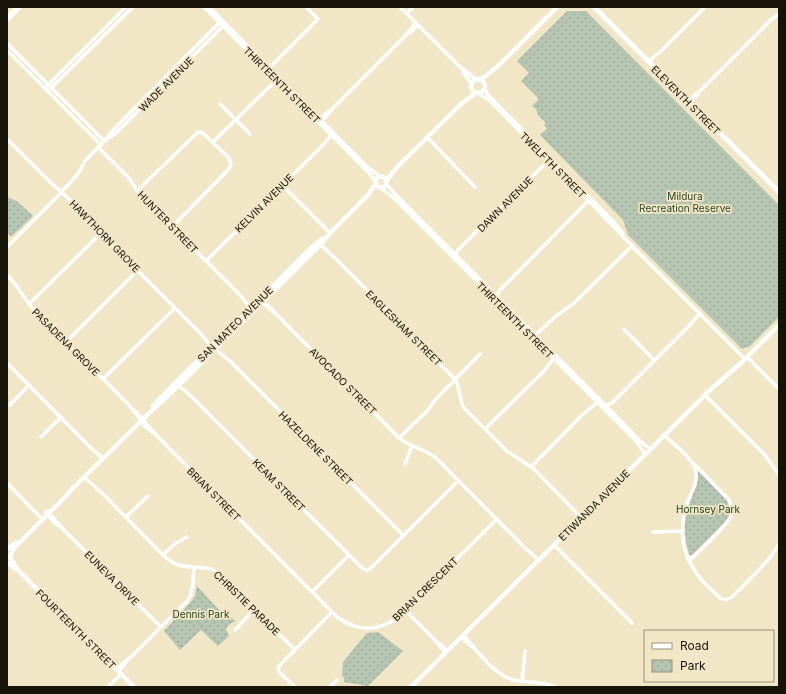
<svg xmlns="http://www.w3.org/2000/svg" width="786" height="694" font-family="Inter,sans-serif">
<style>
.park{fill:url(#park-dots)}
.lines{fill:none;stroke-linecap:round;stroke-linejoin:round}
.minor{stroke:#fff;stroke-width:3.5}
.tertiary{stroke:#fff;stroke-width:4.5}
.secondary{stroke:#fff;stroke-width:5}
.trunk{stroke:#fff;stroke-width:6}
.labels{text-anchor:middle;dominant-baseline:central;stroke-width:3.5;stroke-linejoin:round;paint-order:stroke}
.street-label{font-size:10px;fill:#171308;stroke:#f1e6c6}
.park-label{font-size:10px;fill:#26441f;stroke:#f1e6c6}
</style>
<defs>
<pattern id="park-dots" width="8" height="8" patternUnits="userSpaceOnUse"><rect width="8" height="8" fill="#b6c5b2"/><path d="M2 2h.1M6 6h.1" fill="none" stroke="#9ca898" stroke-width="1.8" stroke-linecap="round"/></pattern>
</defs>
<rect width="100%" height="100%" fill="#f1e6c6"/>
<g class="park">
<polygon points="567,11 586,11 779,205 779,317 750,346 742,349 628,235 623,220 540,135 547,129 544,125 546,123 538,115 536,109 532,106 538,100 538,98 521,81 529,73 517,61"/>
<polygon points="7,197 17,201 33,216 11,237 7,232"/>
<path d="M699 471C704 476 709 482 715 487 725 498 736 507 725 522L692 555H690L689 554C684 536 683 519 690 502 694 490 698 487 698 472Z"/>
<path d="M197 586 218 609 236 621C231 623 227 625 226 630L229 636 218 646 201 630 180 650 164 631 190 603 195 596Z"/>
<polygon points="378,632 403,651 368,686 344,682 344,678 342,675 343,662 367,633"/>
</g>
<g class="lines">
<g class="minor">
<polyline points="204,7 362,166 371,175 376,182"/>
<polyline points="209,7 366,166 374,172 381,177"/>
<polyline points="400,7 459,66 477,80"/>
<polyline points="406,13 413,7"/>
<polyline points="410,33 418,25"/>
<polyline points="7,43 104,141"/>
<polyline points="7,50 101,145"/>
<polyline points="648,62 662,50 705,7"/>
<polyline points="268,69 318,19 306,7"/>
<polyline points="463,72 472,85"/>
<polyline points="47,86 126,7"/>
<polyline points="50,89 133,7"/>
<polyline points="485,89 488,95 614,222 623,234"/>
<polyline points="478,93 489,100 589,201 632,246 745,359"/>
<polyline points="688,101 702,89 772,19 779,14"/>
<polyline points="690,103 698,94"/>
<polyline points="220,104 250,134"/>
<polyline points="318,120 330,110"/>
<polyline points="322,121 334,107 404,37 416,23"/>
<polyline points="427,137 475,187"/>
<polyline points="7,139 49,181 78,207 108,241 202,335 210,345 230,361 403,535"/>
<polyline points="105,141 116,133 224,25"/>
<polyline points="213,142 266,90 278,79"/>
<polyline points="98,147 128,177 141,196 240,295 251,309"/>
<polyline points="386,184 397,196 610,410 639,440 650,449"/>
<polyline points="282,185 330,233"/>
<polyline points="381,188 396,200 636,441 645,454"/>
<polyline points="137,191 197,133 201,132 205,135 229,158 231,165 228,170 172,227"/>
<path d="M318 243 334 257 455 379C460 388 459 399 464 408L507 451 534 469 569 505 581 518"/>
<polyline points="7,247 60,194 63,190 78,174 85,161 104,141 113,130 222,20"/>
<polyline points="455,255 459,249 550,159"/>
<polyline points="206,261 323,145 332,134"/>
<polyline points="7,275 15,284 31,307 129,405 141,420"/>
<polyline points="496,297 500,290 590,199"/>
<polyline points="263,300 276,314"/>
<path d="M260 301 276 314 399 438C410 447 425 449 436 458L525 548 539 560"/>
<polyline points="29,304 101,233"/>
<polyline points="624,329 654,360"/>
<polyline points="534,335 540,331 556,316 573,304 632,246"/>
<polyline points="66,342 138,270"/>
<polyline points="747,357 779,389"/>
<polyline points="7,363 90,447 103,459"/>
<polyline points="103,379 175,308"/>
<path d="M177 384 193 398 362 568C366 571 368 571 372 567L458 481"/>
<polyline points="705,395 764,454 770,462 779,475"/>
<polyline points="10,405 29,385"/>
<polyline points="605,406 612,403 689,326 700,313"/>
<polyline points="134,410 143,419"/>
<path d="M142 419 156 435 337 617C356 631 377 632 397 618L497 519"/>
<polyline points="140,422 152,432"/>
<polyline points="485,429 544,371 555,357"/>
<path d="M664 435C674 445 691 456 695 469 699 481 692 490 688 501 680 521 680 547 692 566 698 578 708 587 718 596L720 598 725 600 732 597C748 580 767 565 779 544"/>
<polyline points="41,437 61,417"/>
<polyline points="399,438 428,410 435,400 480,354"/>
<polyline points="405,464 412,446"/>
<polyline points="531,467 582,415 599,401"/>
<path d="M84 477 103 494 163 555C178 569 187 566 207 568L211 569 218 572 295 650"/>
<polyline points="7,483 43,520"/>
<polyline points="47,511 63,529 161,627"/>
<polyline points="45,513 57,525"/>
<polyline points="126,517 148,496"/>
<polyline points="653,532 683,531"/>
<polyline points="554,545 632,623"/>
<polyline points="163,555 176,543 187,537"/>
<path d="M689 561C698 552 727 526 731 516 732 510 731 505 729 500L694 464"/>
<polyline points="312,592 349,555"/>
<polyline points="405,610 434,639 445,652"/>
<polyline points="235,630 255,609"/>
<path d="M463 635C477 650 493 674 513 680 528 683 542 681 556 687"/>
<polyline points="461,637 472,647"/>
<polyline points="439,643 447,651"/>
<path d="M116 669 132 656 188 600C194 591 193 578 194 567"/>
<polyline points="119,671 128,660"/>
<polyline points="522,681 525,651"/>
<polyline points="108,687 121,674"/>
<polyline points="295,687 279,672 278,667 332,612"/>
<polyline points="330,687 337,680"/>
</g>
<g class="tertiary">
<circle cx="478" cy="86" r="7"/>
<polyline points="480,80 497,67 557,7"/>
<circle cx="381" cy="182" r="5.5"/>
<polyline points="386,181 398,166 461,104 476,93"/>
<polyline points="261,298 310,249 322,239"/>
<polyline points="153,406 174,384 259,300"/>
<polyline points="7,549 17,542"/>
<polyline points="10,556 15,547 65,497 73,488 140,422 177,387 322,243 330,233 368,195 376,183"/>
<polyline points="10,557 17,569"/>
<polyline points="7,563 18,570 134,687"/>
<polyline points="411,687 710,390 742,362 779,325"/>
</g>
<polyline class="secondary" points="594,7 779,192"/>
<polyline class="trunk" points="7,19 19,7"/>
</g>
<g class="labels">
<g class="street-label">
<text transform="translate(166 84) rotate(-45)">WADE AVENUE</text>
<text transform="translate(282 85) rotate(45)">THIRTEENTH STREET</text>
<text transform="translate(686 100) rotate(45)">ELEVENTH STREET</text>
<text transform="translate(553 165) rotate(45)">TWELFTH STREET</text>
<text transform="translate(264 203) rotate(-45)">KELVIN AVENUE</text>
<text transform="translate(505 204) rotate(-45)">DAWN AVENUE</text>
<text transform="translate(168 222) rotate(46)">HUNTER STREET</text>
<text transform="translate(105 236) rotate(46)">HAWTHORN GROVE</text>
<text transform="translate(515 320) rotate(45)">THIRTEENTH STREET</text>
<text transform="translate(235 324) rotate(-45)">SAN MATEO AVENUE</text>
<text transform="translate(404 328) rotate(45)">EAGLESHAM STREET</text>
<text transform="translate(66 342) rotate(45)">PASADENA GROVE</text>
<text transform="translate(343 381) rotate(45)">AVOCADO STREET</text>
<text transform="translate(316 448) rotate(45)">HAZELDENE STREET</text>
<text transform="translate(279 485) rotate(45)">KEAM STREET</text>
<text transform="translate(214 494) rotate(45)">BRIAN STREET</text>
<text transform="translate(594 505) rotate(-45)">ETIWANDA AVENUE</text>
<text transform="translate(112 578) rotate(45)">EUNEVA DRIVE</text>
<text transform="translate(425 589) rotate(-44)">BRIAN CRESCENT</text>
<text transform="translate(247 603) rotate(44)">CHRISTIE PARADE</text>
<text transform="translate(76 629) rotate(45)">FOURTEENTH STREET</text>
</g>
<g class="park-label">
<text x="685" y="196">Mildura<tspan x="685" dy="12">Recreation Reserve</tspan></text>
<text x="708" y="509">Hornsey Park</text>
<text x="201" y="614">Dennis Park</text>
</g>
</g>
<rect width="786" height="694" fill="none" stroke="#171308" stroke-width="16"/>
<rect x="644" y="630" width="130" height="52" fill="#f1e6c6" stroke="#9a927a"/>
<rect x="652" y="643" width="20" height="6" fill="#ffffff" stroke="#9a927a"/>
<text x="680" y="650" font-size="12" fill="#171308">Road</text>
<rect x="652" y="660" width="20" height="12" fill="url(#park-dots)" stroke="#9a927a"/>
<text x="680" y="670" font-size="12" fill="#171308">Park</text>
</svg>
